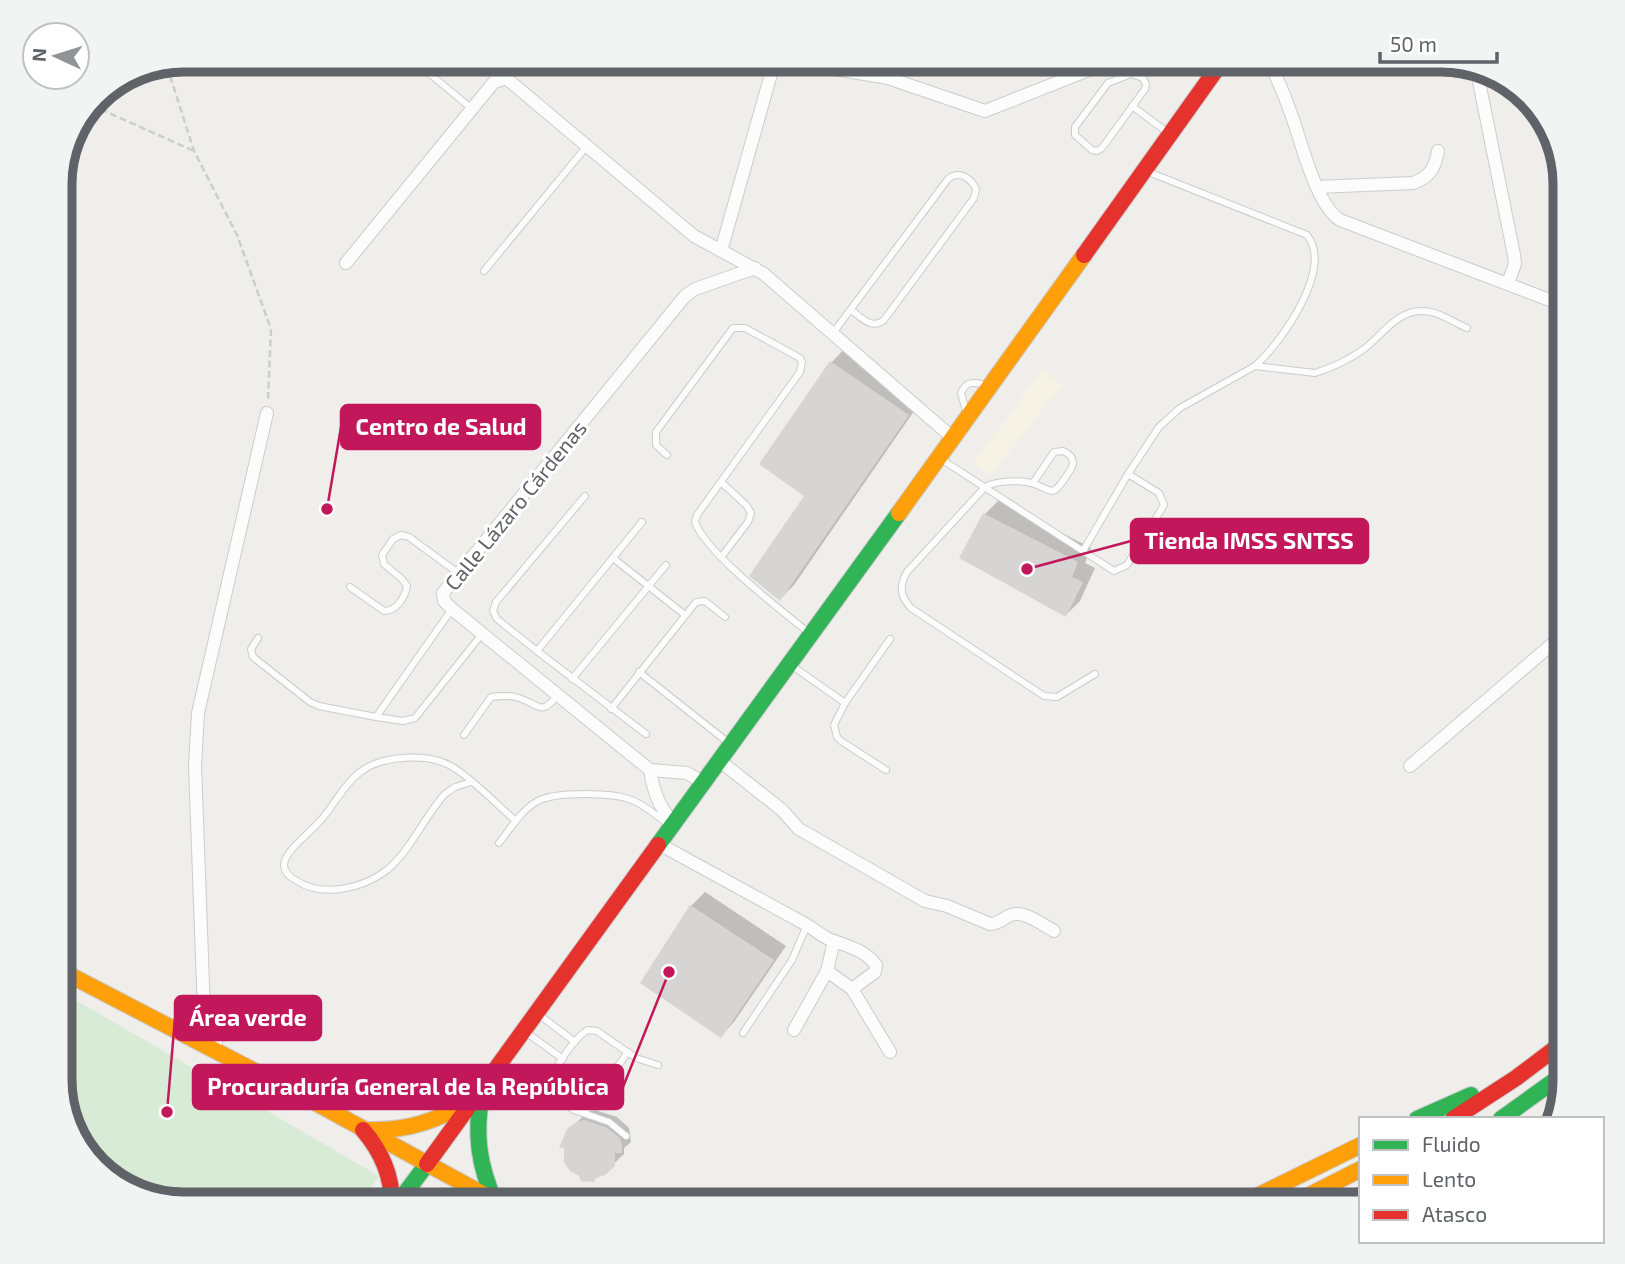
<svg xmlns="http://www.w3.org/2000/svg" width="1625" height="1264" font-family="'Exo 2',sans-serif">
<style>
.commercial{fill:#f7f3e4}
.green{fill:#d8ebd6}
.shadow{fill:#0003}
.building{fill:#d6d5d3}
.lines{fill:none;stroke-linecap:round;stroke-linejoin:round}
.lane-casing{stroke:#cbcccc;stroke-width:8}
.street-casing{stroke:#cbcccc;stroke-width:14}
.fast-casing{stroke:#cacacb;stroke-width:18}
.slow-casing{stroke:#cacacb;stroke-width:18}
.jam-casing{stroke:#cacacb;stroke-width:18}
.path{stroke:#cacfcc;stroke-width:2.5;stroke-dasharray:7 3.5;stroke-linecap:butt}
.lane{stroke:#fdfcfc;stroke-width:6}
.street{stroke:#fdfcfc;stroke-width:12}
.fast{stroke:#30b455;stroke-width:16}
.slow{stroke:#ff9f0a;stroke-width:16}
.jam{stroke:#e5322d;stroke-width:16}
.labels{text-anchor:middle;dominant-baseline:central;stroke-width:6;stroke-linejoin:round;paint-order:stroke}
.street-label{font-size:21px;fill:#5f6368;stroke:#fff}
.rim{fill:none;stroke:#5f6368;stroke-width:9}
.leader{fill:none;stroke:#c2185b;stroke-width:2.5}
.callout-dot{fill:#c2185b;stroke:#fff;stroke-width:2.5}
.callout{fill:#c2185b;stroke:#c2185b;stroke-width:2.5}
.callout-label{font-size:23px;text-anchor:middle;font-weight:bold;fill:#fff}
</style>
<rect width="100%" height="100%" fill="#efeeea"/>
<polygon class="commercial" points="1042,370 1062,385 990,476 973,464"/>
<polygon class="green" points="60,991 379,1176 359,1204 183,1204 108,1179 73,1136 60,1088"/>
<g class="shadow">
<polygon points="845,348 921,401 794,585 780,599 807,496 761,464 832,362"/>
<polygon points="999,500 1091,548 1085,563 1095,568 1080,601 1066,615 962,558 985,514"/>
<polygon points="705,892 786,946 734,1022 721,1036 691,906"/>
<polygon points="595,1110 617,1117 629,1128 631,1142 624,1148 624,1154 604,1173 568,1130 588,1112"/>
</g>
<g class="building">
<polygon points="830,361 909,415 780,601 749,576 804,496 759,464"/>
<polygon points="983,513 1078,562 1072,577 1083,582 1066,617 959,558"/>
<polygon points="690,905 774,960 721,1038 640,983"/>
<polygon points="584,1120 606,1127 620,1138 622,1146 622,1153 615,1153 615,1166 605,1175 596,1178 594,1182 581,1181 579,1176 570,1171 564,1162 564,1148 559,1148 567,1129 576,1122"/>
</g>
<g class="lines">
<g class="lane-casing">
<g id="lane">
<path d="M322 60C340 73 347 79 363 60"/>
<polyline points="413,60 471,108"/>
<polygon points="1131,74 1143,78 1146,84 1145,89 1102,148 1097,151 1092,150 1075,135 1075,127 1108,83"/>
<polyline points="1132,106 1167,132"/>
<polyline points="484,271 587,146"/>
<path d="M833 333 948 179C959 170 971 178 976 189L974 198 884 320C872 330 862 318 851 310"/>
<path d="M1255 366 1315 373C1331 368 1350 359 1364 349 1381 336 1398 310 1422 311 1438 311 1453 322 1467 328"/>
<path d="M966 411 961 393C967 379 975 383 988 385"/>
<path d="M667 455 656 445V432L733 328H745L800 358 802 362 800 372 697 515 695 522C706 553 781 610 809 633"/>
<polyline points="941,459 1114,571 1127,565 1164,505 1159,493 1128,474"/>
<polyline points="721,482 747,506 751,513 748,522 722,556"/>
<path d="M1033 483 1054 452 1063 451C1068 453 1073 456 1073 463 1073 468 1068 473 1065 478 1052 498 1052 490 1034 484 1023 479 995 481 985 487L907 572C899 586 900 596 911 608L1044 696 1057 697 1095 674"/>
<polyline points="585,496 496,602 493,611 497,619 537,651 646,734"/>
<path d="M1083 551 1128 474 1159 427 1180 408 1255 366C1281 343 1334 269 1307 235L1146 171"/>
<polyline points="613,558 685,615"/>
<path d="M350 587 384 611C396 611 405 598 407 586L402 579 384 564 382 555 393 539 401 535 409 537 458 573"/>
<polyline points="452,609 376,717 403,721 415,718 482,634"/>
<polyline points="258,638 251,649 253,657 310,702 319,706 376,717"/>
<polyline points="537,651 642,522"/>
<polyline points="791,665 845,703"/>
<polyline points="639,672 730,744"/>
<polyline points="572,679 666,565"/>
<polyline points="611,709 696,602 705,601 725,617"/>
<path d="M464 735 491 697C499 696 511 695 519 698 539 704 540 717 557 696"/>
<polyline points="886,770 841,741 837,737 834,725 845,703 890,639"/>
<path d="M471 782 455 787 445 794C424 817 411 850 387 870 364 888 323 898 297 881 291 878 285 873 284 866 283 852 311 832 320 821 334 806 343 785 360 772 382 755 428 753 451 766 472 778 497 805 516 821"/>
<path d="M499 843C510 829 521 811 536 802 554 791 615 792 634 801 647 807 659 817 670 826"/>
<polyline points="538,1014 575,1042"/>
<polyline points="527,1033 563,1059"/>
<polyline points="743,1033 792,960 807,925"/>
<polyline points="584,1113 628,1052"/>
<path d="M626 1136 609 1122 574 1110 550 1090C546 1077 575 1037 588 1030L597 1031 636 1058 658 1065"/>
</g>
</g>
<g class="street-casing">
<g id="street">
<polyline points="782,60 888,78 985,111 1114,60"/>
<path d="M1269 60C1276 77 1284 93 1290 111 1301 139 1315 204 1340 220L1565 306"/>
<polyline points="1477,72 1514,255 1515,264 1508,283"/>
<path d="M1317 187 1413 183C1430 177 1435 168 1438 151"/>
<polyline points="721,251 775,60"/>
<polyline points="346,263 494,82 506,78 694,236 764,274 953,438"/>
<path d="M720 761 782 810 799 829 925 901 947 906 990 924C999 924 1003 918 1011 915 1024 910 1043 925 1054 931"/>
<polyline points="1410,766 1565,633"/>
<path d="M650 770C653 790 659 810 675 823"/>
<polyline points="704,783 687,773 650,770 452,609 444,601 443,593 685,296 695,289 755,268"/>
<path d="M659 844 807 925C815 930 823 937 831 940 847 946 865 950 876 965L875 972 852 989"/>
<polyline points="827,971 852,989 890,1052"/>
<polyline points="794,1030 827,971 834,941"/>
<polyline points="215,1052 217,1030 207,1020 204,1012 195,766 198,713 267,413"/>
</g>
</g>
<g class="fast-casing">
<g id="fast">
<polyline points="658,845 899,513"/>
<path d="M482 1095C474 1133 479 1166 495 1202"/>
<polyline points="1417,1119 1471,1095"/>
<polyline points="1501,1119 1565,1073"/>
<polyline points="397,1204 427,1164"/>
</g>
</g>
<g class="slow-casing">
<g id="slow">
<polyline points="899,513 1084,255"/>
<polyline points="60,970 316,1103 501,1204"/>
<path d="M369 1130C406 1131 437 1122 468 1101"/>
<polyline points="419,1204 454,1199 495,1201"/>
<polyline points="1241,1204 1361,1145"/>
<polyline points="1292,1204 1361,1169"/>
<polyline points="1342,1204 1361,1195"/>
</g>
</g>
<g class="jam-casing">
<g id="jam">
<polyline points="1084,255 1223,60"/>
<polyline points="1453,1119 1516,1078 1565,1041"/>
<path d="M363 1130C382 1152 392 1175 392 1204"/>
<polyline points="427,1164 658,845"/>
</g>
</g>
<g class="path">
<polyline points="167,66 194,151 237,235 271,329 268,399"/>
<polyline points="91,105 194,151"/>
</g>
<use href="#lane" class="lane"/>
<use href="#street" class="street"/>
<use href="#fast" class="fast"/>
<use href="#slow" class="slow"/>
<use href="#jam" class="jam"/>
</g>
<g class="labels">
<g class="street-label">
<text transform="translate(515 505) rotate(-51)">Calle Lázaro Cárdenas</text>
</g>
</g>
<path d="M0 0H1625V1264H0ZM184 72H1441A112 112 0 0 1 1553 184V1080A112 112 0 0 1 1441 1192H184A112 112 0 0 1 72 1080V184A112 112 0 0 1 184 72Z" fill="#f2f3f3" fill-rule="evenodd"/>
<path class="rim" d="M184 72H1441A112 112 0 0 1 1553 184V1080A112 112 0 0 1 1441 1192H184A112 112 0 0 1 72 1080V184A112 112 0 0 1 184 72Z"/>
<path class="leader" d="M327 509L341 427M1027 569L1131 541M167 1112L175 1018M669 972L623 1087"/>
<g class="callout-dot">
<circle cx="327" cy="509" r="7"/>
<circle cx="1027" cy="569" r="7"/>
<circle cx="167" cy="1112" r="7"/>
<circle cx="669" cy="972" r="7"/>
</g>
<g class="callout">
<rect x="341" y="405" width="199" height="44" rx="7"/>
<rect x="1131" y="519" width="237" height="44" rx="7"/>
<rect x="175" y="996" width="146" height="44" rx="7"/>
<rect x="193" y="1065" width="430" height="44" rx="7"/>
</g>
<g class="callout-label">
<text x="441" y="435">Centro de Salud</text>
<text x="1249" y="549">Tienda IMSS SNTSS</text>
<text x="248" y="1026">Área verde</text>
<text x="408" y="1095">Procuraduría General de la República</text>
</g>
<rect x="1359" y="1117" width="245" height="126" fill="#ffffff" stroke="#bfc1c3" stroke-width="2"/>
<rect x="1373" y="1140" width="35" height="10" fill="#30b455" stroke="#bfc1c3" stroke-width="2"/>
<text x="1422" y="1152" font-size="21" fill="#5f6368">Fluido</text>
<rect x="1373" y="1175" width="35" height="10" fill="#ff9f0a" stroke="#bfc1c3" stroke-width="2"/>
<text x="1422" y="1187" font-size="21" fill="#5f6368">Lento</text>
<rect x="1373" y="1210" width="35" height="10" fill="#e5322d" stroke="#bfc1c3" stroke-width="2"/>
<text x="1422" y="1222" font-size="21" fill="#5f6368">Atasco</text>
<g transform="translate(56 56) rotate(274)"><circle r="33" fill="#ffffff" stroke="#bfc1c3" stroke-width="2"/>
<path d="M0-5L12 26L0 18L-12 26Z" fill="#919496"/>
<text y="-10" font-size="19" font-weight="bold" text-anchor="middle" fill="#5f6368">N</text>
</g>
<path d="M1380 52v10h117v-10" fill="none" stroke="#5f6368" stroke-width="3.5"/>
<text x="1390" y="52" font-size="21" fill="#5f6368" stroke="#ffffff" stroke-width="5" paint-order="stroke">50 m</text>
</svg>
